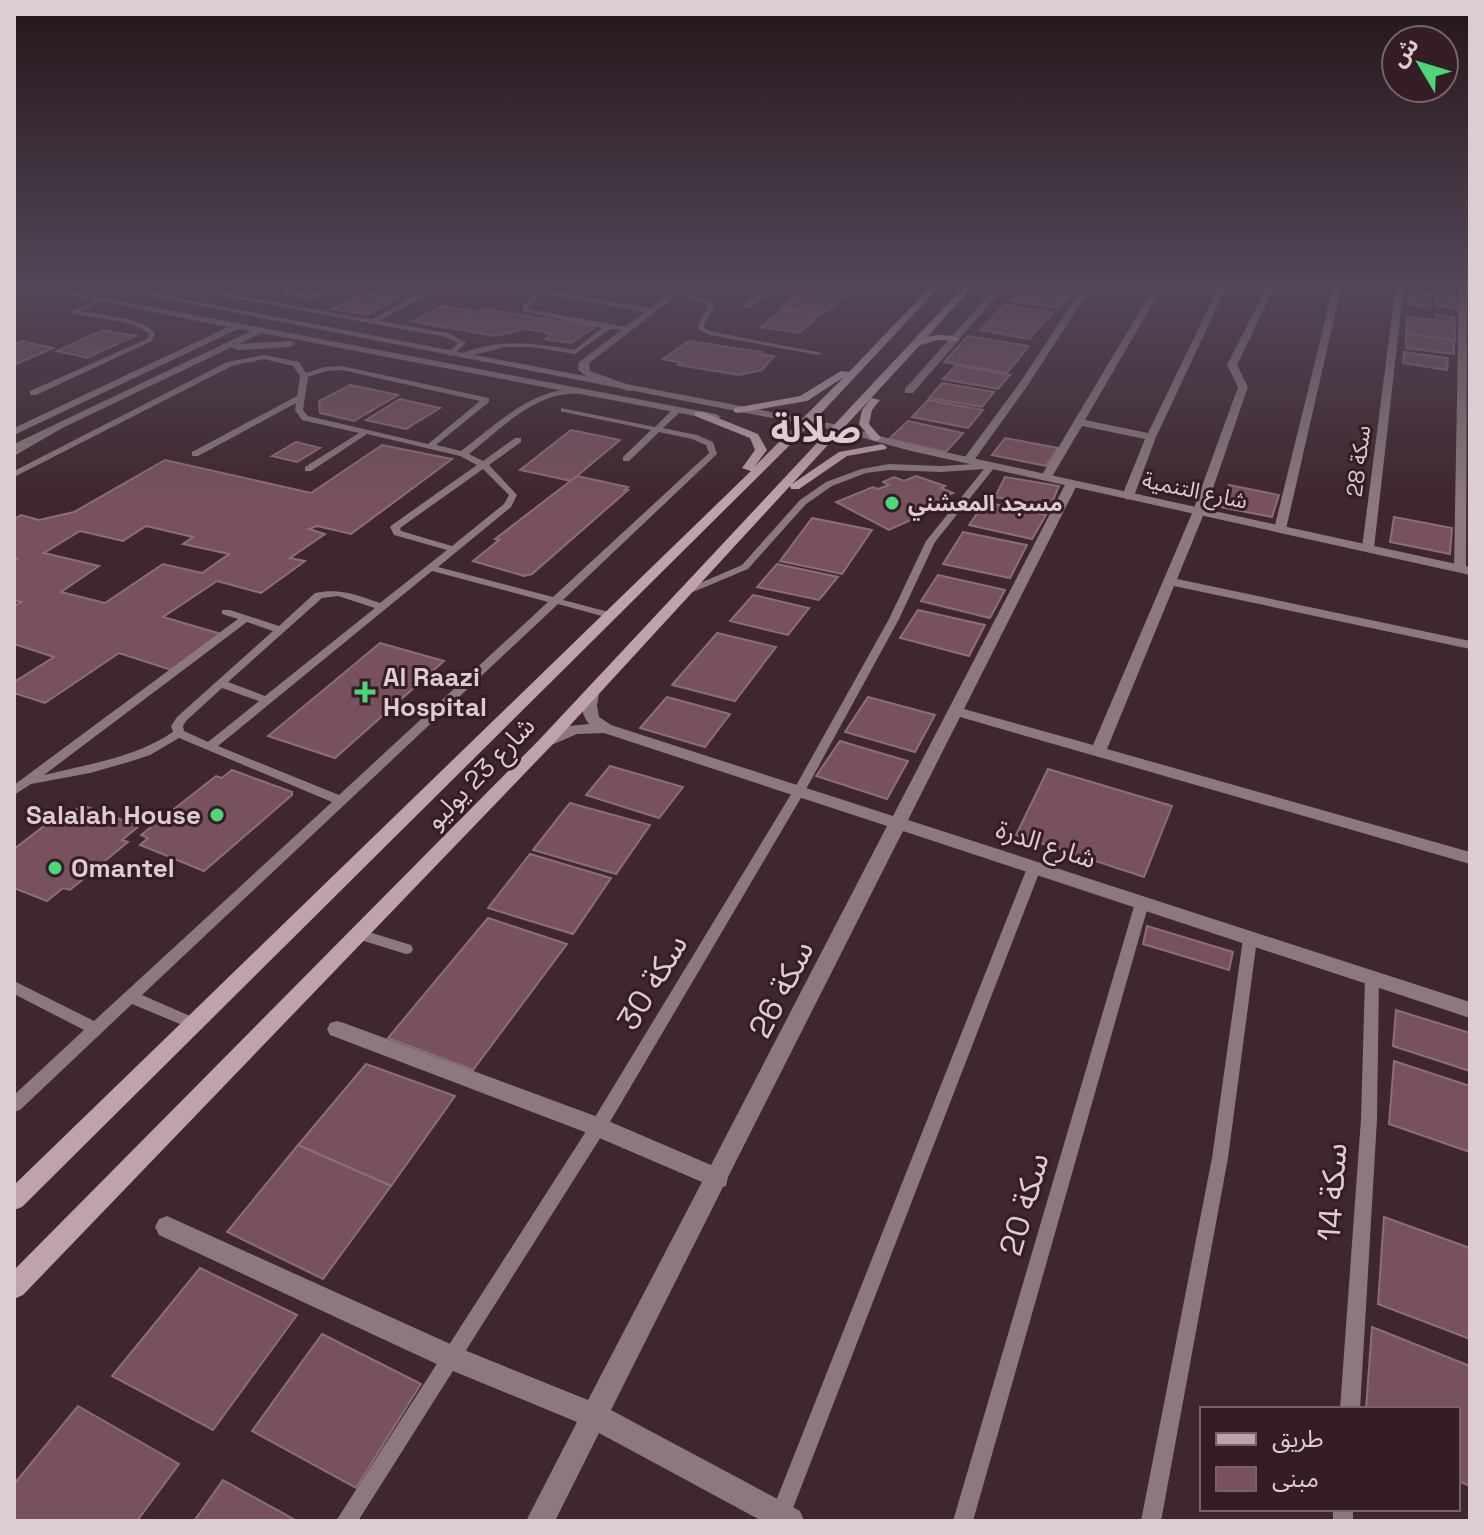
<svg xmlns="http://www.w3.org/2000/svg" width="1484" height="1535" font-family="'Space Grotesk','Noto Sans Arabic',sans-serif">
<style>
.building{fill:#77515e;stroke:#8b6e77;stroke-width:2;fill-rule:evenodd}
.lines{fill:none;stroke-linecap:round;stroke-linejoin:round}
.service{fill:#8b797e;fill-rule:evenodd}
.minor{fill:#8b797e;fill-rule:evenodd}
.tertiary{fill:#8b797e;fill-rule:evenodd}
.secondary{fill:#bfa2ab;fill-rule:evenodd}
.poi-dot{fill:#4cd676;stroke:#351d25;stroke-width:3}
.labels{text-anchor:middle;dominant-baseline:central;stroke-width:6;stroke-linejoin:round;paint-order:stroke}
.far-street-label{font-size:22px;fill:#ddccd1;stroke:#351d25}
.far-poi-label{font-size:22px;font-weight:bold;fill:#ddccd1;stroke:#351d25;text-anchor:start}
.poi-label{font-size:26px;font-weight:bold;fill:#ddccd1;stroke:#351d25;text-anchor:start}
.street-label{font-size:26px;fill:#ddccd1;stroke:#351d25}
.near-street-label{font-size:32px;fill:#ddccd1;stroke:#351d25}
.far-town-label{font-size:36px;font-weight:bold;fill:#ddccd1;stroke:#351d25}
</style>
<rect width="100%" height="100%" fill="#3f272f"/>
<g class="building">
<polygon points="237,284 282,284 261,293 229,287"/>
<polygon points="809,284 859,284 823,314 782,308"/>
<polygon points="1029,284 1078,284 1069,295 1026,288"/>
<polygon points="1021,289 1068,296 1059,308 1011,301"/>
<polygon points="1412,292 1431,295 1429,307 1409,304"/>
<polygon points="363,293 398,298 368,315 332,309"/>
<polygon points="1436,294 1457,297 1457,309 1436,306"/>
<polygon points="1005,305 1053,312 1029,339 980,330"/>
<polygon points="441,306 475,311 446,328 412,321"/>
<polygon points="485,309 540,318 518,331 494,336 451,328"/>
<polygon points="782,310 820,315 799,333 761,327"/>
<polygon points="1436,315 1454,317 1455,340 1406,333 1407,317 1436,320"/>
<polygon points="544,318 595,327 571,343 545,339 553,334 526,329"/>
<polygon points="103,330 135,336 87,358 57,351"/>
<polygon points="1406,334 1454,340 1454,354 1406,348"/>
<polygon points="968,336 1029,346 1007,373 944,362"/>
<polygon points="22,341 53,348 14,365 14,344"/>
<polygon points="689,341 761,352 760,354 774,356 762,370 739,375 678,365 681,363 663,359"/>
<polygon points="1404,352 1448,358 1447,370 1403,363"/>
<polygon points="956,365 1010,375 998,389 943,379"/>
<polygon points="942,383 994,392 982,407 929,398"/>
<polygon points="350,385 398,395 354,421 320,413 319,401"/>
<polygon points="400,399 440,408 406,429 366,420"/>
<polygon points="928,400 983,410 968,428 912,417"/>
<polygon points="908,421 963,433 946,452 889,439"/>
<polygon points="571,430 620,440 571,481 520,470"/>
<polygon points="1005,438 1058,448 1046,466 992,455"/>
<polygon points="296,442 320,448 297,462 272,456"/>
<path d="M382 445 452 459 351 534 317 526 309 529 325 534 290 558 305 561 261 593 217 581 163 617 221 634 171 670 119 653 45 703 14 693V682L54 657 14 644V606L21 602 14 600V561L17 559 14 558V519L21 515 39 520 74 512 165 460 311 493ZM146 526 193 537 183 544 229 554 202 573 163 564 105 603 61 592 99 566 44 553 80 531 123 541Z"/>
<polygon points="577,476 628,487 625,490 628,490 532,574 524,576 473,561 499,540 495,539"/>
<polygon points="916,476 945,486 941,488 953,493 939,499 948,503 889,530 836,502 873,487 878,489 889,485 883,482 894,477 904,481"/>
<polygon points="1005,477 1059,486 1050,507 995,497"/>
<polygon points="1229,485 1279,495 1272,517 1220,507"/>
<polygon points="985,502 1046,515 1032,539 969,525"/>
<polygon points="1394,517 1452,528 1450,554 1390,542"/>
<polygon points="812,518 872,530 842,574 780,561"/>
<polygon points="963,532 1027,545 1010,578 943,564"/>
<polygon points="777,564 838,577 819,600 757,587"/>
<polygon points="938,575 1005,590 990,618 921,601"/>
<polygon points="753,595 809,608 788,635 730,621"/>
<polygon points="918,610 985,625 969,656 900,638"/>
<polygon points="717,633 776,647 735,701 672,685"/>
<polygon points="380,643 444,661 335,758 268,736"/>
<polygon points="667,697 730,714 705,747 640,728"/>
<polygon points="868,697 935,715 915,752 845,732"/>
<polygon points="840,741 908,761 887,799 816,776"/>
<polygon points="610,766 683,787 659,818 586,795"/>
<polygon points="1048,769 1172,806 1144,877 1016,835"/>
<polygon points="232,770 292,792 292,795 204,871 140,845 148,838 141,835 216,776 222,778"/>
<polygon points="570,803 650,825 616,874 533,850"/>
<polygon points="82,805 139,826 122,840 128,842 70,890 63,888 47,901 14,888 14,849 65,810 72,813"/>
<polygon points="530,854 611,878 573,934 488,908"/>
<polygon points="488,918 567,944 473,1070 388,1038"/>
<polygon points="1147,926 1233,952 1229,970 1143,944"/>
<polygon points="1396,1010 1470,1033 1470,1071 1393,1046"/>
<polygon points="1394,1061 1470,1086 1470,1152 1389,1124"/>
<polygon points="366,1064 455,1096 391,1186 298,1145"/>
<polygon points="298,1145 391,1186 323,1279 227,1232"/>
<polygon points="1384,1217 1470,1248 1470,1339 1378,1304"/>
<polygon points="200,1268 297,1315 213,1430 112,1376"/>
<polygon points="1372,1327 1470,1366 1470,1486 1458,1481 1458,1409 1366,1409"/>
<polygon points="322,1334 421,1384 356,1488 252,1431"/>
<polygon points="78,1406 179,1464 137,1521 14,1521 14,1484"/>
<polygon points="223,1480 297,1521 194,1521"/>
</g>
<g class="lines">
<g class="service">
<polygon points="157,284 171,284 448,333 466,343 451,356 447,354 458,343 446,337"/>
<polygon points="297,284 305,284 291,292 312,295 335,284 343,284 313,299 286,295 286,290"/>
<polygon points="394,284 410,284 435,289 432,291"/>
<polygon points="582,284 589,284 569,298 565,298 565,296"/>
<path d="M540 290 543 292 528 309 631 328 628 330 610 329 575 354 532 347H505L461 358V354C499 338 534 343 574 350L602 328 523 311V305Z"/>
<path d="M676 290 713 303C715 314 704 318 704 328L714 332 822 353 818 355 710 335 698 329C698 319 706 315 708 305L676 292Z"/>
<polygon points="99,299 104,300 81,311 128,319 147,326 155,333 152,341 36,395 30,395 30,391 147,339 149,334 142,329 125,322 84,316 71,312"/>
<path d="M264 355 299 362 306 373 325 367 342 366 489 398V402L436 445 461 451C497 424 534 386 582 389V393C571 394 560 394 549 398 519 409 494 434 469 454L483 461 515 438H521V442L489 465 517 495 511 507 438 567 553 597 709 453 706 445 692 439 659 432 629 461H623V457L651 430 564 412H561V408L655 427 674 408H680V412L663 428 697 435 713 442 717 454 563 600 613 613V617L609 618 558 604 142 995 197 1019 200 1023 197 1027 192 1029 187 1027 132 1004 20 1110 14 1112V1095L84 1030 14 994V981L94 1021 332 802 179 738 150 755 132 761 90 773 31 784 14 795V785L238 619 222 614V610H230L279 626 315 593C341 588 356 595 380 603L447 550 394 535 390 527 392 525 477 465 460 456 367 434 311 471H305V467L359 433 302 420 295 410 296 403 198 456H192V452L297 396 300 376 293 366 264 359 232 366 14 477V471L227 362ZM342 370 480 401 428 444 308 416 303 410 308 377 326 371ZM483 469 509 495 504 504 452 546 401 531 400 528ZM432 571 548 602 339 795 218 746ZM338 596 375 608 265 696 228 682 322 598ZM247 622 273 631 177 717 171 726 173 732C134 758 89 764 44 775ZM222 688 259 701 208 742 184 731 183 726 186 721Z"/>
<polygon points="57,425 64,427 14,456 14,451"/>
<polygon points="991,463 995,466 994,468 935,542 899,619 805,791 604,1132 358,1521 336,1521 592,1122 793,791 889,619 926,541 984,469 941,472 889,470 866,473 832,486 806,504 748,569 693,592 685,592 684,590 742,565 800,500 826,482 861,469 889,464 941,466"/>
<polygon points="1034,863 1039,865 1041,868 788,1521 768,1521 1027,868 1029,865"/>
<polygon points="1142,898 1147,899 1149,903 973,1521 953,1521 1135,903 1137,899"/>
<polygon points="359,929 411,945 413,949 411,953 406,954 354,938 352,934 354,930"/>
<polygon points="1250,934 1255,935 1257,939 1228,1158 1161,1521 1141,1521 1212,1158 1243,939 1245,935"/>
<polygon points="1372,972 1377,974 1379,978 1377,1119 1360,1409 1340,1409 1361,1119 1365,978 1367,974"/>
<rect x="1333" y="1509" width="20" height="12"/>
</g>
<g class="minor">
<polygon points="436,284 446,284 374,324 367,322"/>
<polygon points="488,284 507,284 650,308 683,284 692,284 589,363 590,371 632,386 632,390 628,391 584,375 578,369 579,362 645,312"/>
<polygon points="770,284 779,284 750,308 744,308 744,304"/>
<polygon points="998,284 1007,284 913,393 905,393 905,389"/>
<polygon points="1085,284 1093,284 1028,385 972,463 964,463 962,461 1019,384"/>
<polygon points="1156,284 1164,284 1085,420 1148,433 1220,284 1228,284 1156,437 1134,496 1128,500 1122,496 1145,439 1082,426 1050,480 1042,480 1040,478"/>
<path d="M1268 284H1276L1237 365 1248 387 1205 511 1177 579 1470 641V649L1174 586 1107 749 1470 852V864L960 717 908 820 1470 1002V1018L903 831 728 1177 726 1186 723 1187 611 1410 800 1511 804 1521H762L599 1433 555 1521H526L577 1422 441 1366 159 1235 155 1227 159 1219 167 1216 457 1347 588 1400 702 1182 590 1134 330 1035 327 1029 330 1023 337 1021 344 1023 606 1120 711 1165 887 826 604 733 577 734 547 747 539 742 569 726 589 724C581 714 581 706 585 694L592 690 599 694 597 705 599 717 611 725 893 816 1066 483 1072 480 1078 483 964 709 1093 745 1193 511 1238 387 1227 365Z"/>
<polygon points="1334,284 1342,284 1286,529 1280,533 1274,529"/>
<polygon points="1396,284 1404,284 1374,548 1368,552 1362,548"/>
<polygon points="1459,284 1467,284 1466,568 1460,572 1454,568"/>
</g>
<g class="tertiary">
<polygon points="14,284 31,284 716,414 721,417 716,420 262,333 239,344 290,341 295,344 290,347 237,350 232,347 14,451 14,444 251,331 238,329 14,435 14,428 228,327"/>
<polygon points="89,284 106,284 839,425 913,445 1470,567 1470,575 911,451 838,431"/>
</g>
<g class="secondary">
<polygon points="933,284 942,284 811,424 22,1207 14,1210 14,1185 751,471 742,468 755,450 750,438 695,416 695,412 703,412 758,434 767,450 754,467 844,377 807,401 738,413 734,412 734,408 800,396 841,371 849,372"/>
<path d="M966 284H975L927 337C938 334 947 335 958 337V341L938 340 920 345 792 484 839 452 882 444 887 447 886 449 847 456 799 489H791L790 486 551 746 23 1295 14 1299V1270L539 740Z"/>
<polygon points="871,398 880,400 872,410 869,424 881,438 876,441 872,440 859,424 862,410"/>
</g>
</g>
<linearGradient id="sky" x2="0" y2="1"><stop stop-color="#23151a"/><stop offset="0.57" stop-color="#524758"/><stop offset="1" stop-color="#524758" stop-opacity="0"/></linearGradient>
<rect width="1484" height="499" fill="url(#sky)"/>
<g class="poi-dot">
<circle cx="892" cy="503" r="8"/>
<path d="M361 680h8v8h8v8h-8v8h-8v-8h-8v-8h8z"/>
<circle cx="217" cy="815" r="8"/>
<circle cx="55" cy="868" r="8"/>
</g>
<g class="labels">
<g class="far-street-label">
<text transform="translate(1358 461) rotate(-83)">سكة 28</text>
<text transform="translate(1195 490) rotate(12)">شارع التنمية</text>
</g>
<g class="far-poi-label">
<text x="908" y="503">مسجد المعشني</text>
</g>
<g class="poi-label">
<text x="383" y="677">Al Raazi<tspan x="383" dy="30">Hospital</tspan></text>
<text x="201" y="815" text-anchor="end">Salalah House</text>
<text x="71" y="868">Omantel</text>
</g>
<g class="street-label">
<text transform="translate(480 773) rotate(-46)">شارع 23 يوليو</text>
<text transform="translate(1046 844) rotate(18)">شارع الدرة</text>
</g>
<g class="near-street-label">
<text transform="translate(652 982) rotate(-59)">سكة 30</text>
<text transform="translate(781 989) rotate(-63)">سكة 26</text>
<text transform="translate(1332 1192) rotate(-86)">سكة 14</text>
<text transform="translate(1024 1204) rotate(-74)">سكة 20</text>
</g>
<g class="far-town-label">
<text x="816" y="430">صلالة</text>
</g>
</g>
<rect width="1484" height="1535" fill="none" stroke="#ddccd1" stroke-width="32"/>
<rect x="1200" y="1407" width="260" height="104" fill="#351d25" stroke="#78636a" stroke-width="2"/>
<rect x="1216" y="1433" width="40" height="12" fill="#bfa2ab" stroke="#78636a" stroke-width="2"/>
<text x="1272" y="1447" font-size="24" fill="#ddccd1">طريق</text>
<rect x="1216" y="1467" width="40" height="24" fill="#77515e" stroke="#78636a" stroke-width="2"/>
<text x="1272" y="1487" font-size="24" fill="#ddccd1">مبنى</text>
<g transform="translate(1420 64) rotate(308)"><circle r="38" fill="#351d25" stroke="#78636a" stroke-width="2"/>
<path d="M0-6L14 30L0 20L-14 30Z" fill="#4cd676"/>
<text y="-12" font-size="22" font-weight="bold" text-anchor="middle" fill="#ddccd1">ش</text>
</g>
</svg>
